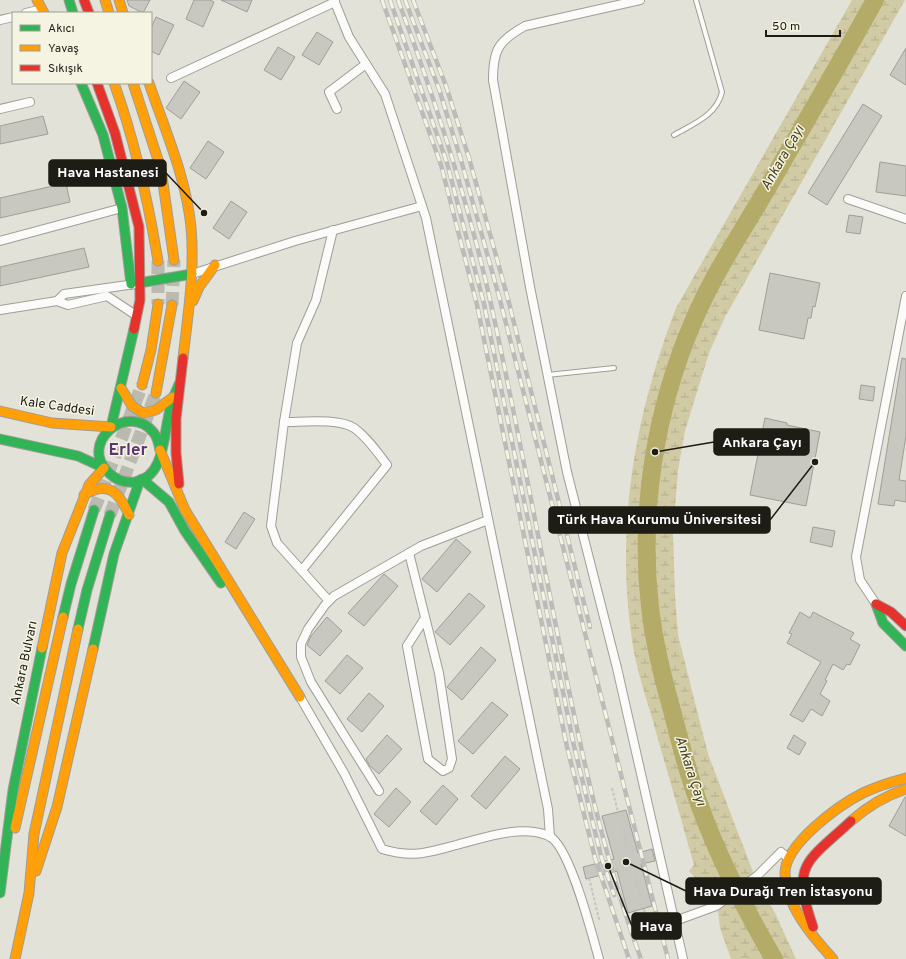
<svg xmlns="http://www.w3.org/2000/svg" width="906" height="959" font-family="Overpass,sans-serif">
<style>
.wetland{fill:url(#wetland-marsh)}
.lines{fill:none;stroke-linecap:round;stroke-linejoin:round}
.river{stroke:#b4ab69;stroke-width:18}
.building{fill:#c8c7c0;stroke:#9f9e97}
.primary-tunnel{stroke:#bbbab1;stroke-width:13;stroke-dasharray:13 6;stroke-linecap:butt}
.lane-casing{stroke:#9f9e97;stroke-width:6}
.street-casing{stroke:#9f9e97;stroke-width:10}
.fast-casing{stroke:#9f9e97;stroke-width:11}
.slow-casing{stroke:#9f9e97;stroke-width:11}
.jam-casing{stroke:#9f9e97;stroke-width:11}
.path{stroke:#c4c4c0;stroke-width:2;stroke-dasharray:3 2;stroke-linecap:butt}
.lane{stroke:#fbfbf9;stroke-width:4}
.street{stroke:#fbfbf9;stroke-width:8}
.fast{stroke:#30b455;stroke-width:9}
.slow{stroke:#ff9f0a;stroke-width:9}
.jam{stroke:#e5322d;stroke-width:9}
.rail-casing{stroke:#bcbbb9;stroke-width:4.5}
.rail{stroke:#f5f3e1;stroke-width:3;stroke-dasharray:9;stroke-linecap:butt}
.labels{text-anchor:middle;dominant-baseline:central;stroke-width:3;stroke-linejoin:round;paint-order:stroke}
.street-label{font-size:13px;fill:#1d1c15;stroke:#f5f3e1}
.water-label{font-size:14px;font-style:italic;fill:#47411c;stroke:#f5f3e1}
.district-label{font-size:17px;font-weight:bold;fill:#593670;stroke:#f5f3e1}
.leader{fill:none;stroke:#1d1c15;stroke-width:1.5}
.callout-dot{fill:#1d1c15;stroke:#f5f3e1;stroke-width:1.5}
.callout{fill:#1d1c15;stroke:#1d1c15;stroke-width:1.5}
.callout-label{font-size:14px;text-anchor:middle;font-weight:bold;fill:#fff}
</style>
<defs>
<pattern id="wetland-marsh" width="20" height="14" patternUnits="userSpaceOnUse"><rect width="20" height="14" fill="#d1cba5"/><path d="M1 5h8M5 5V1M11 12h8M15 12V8" fill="none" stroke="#b3ae8d"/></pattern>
</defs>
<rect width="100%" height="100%" fill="#e3e2d8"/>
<path class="wetland" d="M852 0H905L725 317 709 353 685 431 678 471 673 530 675 596 678 635 708 754 758 885 775 913 796 959H731L720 928 717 903 689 871 694 865C681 818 667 771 654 725 646 697 636 669 632 640 615 527 635 414 676 308Z"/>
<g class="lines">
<path class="river" d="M774 959C746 911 720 861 701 809 689 778 681 746 673 714 663 679 654 644 650 607 639 511 655 411 693 322 711 279 737 239 761 199 799 133 838 67 875 0"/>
</g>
<g class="building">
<polygon points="127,0 150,0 143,13 129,6"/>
<polygon points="194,0 210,0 214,2 203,27 186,19"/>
<polygon points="221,0 252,0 247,12"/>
<polygon points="156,17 174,25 159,55 151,51 151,28"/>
<polygon points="317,32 333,42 319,65 302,55"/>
<polygon points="278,47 295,57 281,80 264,70"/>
<polygon points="906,48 906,85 890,75"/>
<polygon points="184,81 200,92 181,119 166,108"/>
<polygon points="863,104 882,116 827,205 808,193"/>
<polygon points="43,116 48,134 0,144 0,126"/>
<polygon points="208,141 224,152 206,179 190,168"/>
<polygon points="880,162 906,166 906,196 876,192"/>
<polygon points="66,183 70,202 0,218 0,198"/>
<polygon points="231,201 247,212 229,239 213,228"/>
<polygon points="849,215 863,217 860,234 846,232"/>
<polygon points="84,248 89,267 0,286 0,267"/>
<polygon points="770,273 820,283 815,307 813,306 811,318 808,318 804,339 759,330"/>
<polygon points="902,358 906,359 906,436 899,480 906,481 906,502 895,500 894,506 878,504"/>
<polygon points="861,385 875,387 873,401 859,399"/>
<polygon points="765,418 787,423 787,425 820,432 806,506 750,495"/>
<polygon points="244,512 255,519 236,549 225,542"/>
<polygon points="813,527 835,531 832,547 810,542"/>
<polygon points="456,539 471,552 437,592 422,579"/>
<polygon points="384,574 398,586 364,626 348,613"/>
<polygon points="469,593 485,606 450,645 435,632"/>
<polygon points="800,612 810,618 813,612 854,633 850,639 860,645 850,665 847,664 843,670 833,664 825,680 827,681 820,694 830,701 822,716 811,709 803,722 790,715 821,662 787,643 792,634 789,633"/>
<polygon points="327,617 342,631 320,656 307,645 311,636"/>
<polygon points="481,647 496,660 462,700 447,687"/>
<polygon points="347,655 363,668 340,694 325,681"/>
<polygon points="369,693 384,706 362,732 347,719"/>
<polygon points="492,702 508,715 473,754 458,741"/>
<polygon points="387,735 402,749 379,774 370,766 366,759"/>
<polygon points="794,735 806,743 799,755 787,748"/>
<polygon points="505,756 520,769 486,809 471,796"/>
<polygon points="443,785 458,799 436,825 420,811"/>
<polygon points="396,788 411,802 389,827 374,814"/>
<polygon points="905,797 906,797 906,836 889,826"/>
<polygon points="626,810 638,853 652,849 655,861 641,864 652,906 628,913 617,871 586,879 583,867 614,859 602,816"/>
</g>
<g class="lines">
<g class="primary-tunnel">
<polyline points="158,261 158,304"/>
<polyline points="172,305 174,260"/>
<polyline points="94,510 142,385"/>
<polyline points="110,515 156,393"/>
</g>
<g class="lane-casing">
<g id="lane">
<path d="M674 135C693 124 717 115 722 92L696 0"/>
<polyline points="547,375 614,368"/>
</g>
</g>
<g class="street-casing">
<g id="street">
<polyline points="334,0 349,37 385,94 426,218 548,809 550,837"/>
<path d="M640 0 525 26C498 41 493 50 493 80L530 287 567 472 617 668 683 959"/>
<polyline points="26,13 42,9"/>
<polyline points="0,20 13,17"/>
<polyline points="171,78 335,2"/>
<polyline points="0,109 30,102"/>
<polyline points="337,109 329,92 366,64"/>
<polyline points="848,199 906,219"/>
<polyline points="0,241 122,208"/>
<polyline points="192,274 295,241 422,206"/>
<polyline points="57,301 68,305 107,296 137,316"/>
<polyline points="0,310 57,301 64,294 135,284"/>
<path d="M284 422C303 422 338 418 354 428 367 437 378 453 387 465L302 570"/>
<polyline points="409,553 439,673 452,759 449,768 443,771 428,759 407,646 425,618"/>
<polyline points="329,601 277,543 271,526 284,422 297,343 316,300 333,230"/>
<polyline points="876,604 860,580 856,557 906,296"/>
<path d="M300 697 344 773 382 849C412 858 427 853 456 845 484 838 520 824 549 836 570 846 592 935 599 959"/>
<polyline points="379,791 311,682 301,657 301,644 308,629 325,605 334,596 421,546 488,520"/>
<polyline points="675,921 716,906 757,876 781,852 788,858"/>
</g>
</g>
<g class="fast-casing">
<g id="fast">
<polyline points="69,0 73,13"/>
<polyline points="81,83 103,135 122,208 131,284"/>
<polyline points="139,283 192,274"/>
<polyline points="111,427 134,329"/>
<polyline points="0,439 78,456 104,468"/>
<path d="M160 450C159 445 157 437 154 433 128 400 77 444 109 473 116 480 125 483 135 482 163 477 163 441 168 419 170 407 174 395 179 384"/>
<polyline points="142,479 169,502 185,531 221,583"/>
<polyline points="876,604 883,623 906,646"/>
<polyline points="63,617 71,584 94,510"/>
<polyline points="78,629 87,590 110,515"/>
<polyline points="93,649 114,554 140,480"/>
<polyline points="0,893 13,790 42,648"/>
</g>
</g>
<g class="slow-casing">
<g id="slow">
<polyline points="37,0 44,13"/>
<polyline points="105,0 109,13"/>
<polyline points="119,0 123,13"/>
<path d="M114 83C135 141 148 200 158 261"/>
<polyline points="133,83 161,169 174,260"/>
<path d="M149 83C165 130 186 177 191 227 195 270 188 315 183 358"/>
<polyline points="193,301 199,287 215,265"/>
<polyline points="142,385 151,350 158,304"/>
<polyline points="121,388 132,406 143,413 156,410 173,397"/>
<polyline points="156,393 172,305"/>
<polyline points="0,411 52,423 111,427"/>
<polyline points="160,450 185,510 300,697"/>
<path d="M84 495C108 480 119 492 129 515"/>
<polyline points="42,648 62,553 89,485 104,468"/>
<path d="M851 821C868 806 884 796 906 789"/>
<polyline points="15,828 63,617"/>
<polyline points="36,871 57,807 93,649"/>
<polyline points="15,959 29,893 34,834 78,629"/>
<path d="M833 959C812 936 786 906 785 873 785 844 839 805 863 793 877 786 891 782 906 778"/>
</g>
</g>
<g class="jam-casing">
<g id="jam">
<polyline points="84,0 89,13"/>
<polyline points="97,83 115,133 139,227 140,300 134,329"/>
<polyline points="179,484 176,453 176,419 183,358"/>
<polyline points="876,604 891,612 906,626"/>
<path d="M813 927C791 863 806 863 851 821"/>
</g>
</g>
<g class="path">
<polyline points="612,788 618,812"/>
<polyline points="622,827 628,850"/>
<polyline points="635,875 641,898"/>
<polyline points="589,878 599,919 597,920"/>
<polyline points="644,909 650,932"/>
</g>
<use href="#lane" class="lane"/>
<use href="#street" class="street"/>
<use href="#fast" class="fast"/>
<use href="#slow" class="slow"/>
<use href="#jam" class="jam"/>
<g class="rail-casing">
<g id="rail">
<polyline points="382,0 441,165 477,305 567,747 595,858 629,959"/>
<polyline points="390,0 447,163 484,304 574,746 601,856 614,895"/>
<path d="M398 0C435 99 468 201 491 304 516 418 537 532 560 646 581 752 604 858 641 959"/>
<polyline points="405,0 439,89 461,160 500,300 668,959"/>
<polyline points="413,0 446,86 469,158 508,299 590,627"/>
</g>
</g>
<use href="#rail" class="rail"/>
</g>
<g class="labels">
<g class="street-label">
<text transform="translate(57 407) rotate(8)">Kale Caddesi</text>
<text transform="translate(25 663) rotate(-78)">Ankara Bulvarı</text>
</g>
<g class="water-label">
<text transform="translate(783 158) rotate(-60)">Ankara Çayı</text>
<text transform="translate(690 771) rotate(72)">Ankara Çayı</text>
</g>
<g class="district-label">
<text x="128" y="451">Erler</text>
</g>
</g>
<path class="leader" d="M204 213L166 173M655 452L714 442M815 462L770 520M626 862L686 891M608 866L632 926"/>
<g class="callout-dot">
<circle cx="204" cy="213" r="4"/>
<circle cx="655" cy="452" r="4"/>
<circle cx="815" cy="462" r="4"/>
<circle cx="626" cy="862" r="4"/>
<circle cx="608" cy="866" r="4"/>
</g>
<g class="callout">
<rect x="49" y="160" width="117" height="26" rx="4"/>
<rect x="714" y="429" width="95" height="26" rx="4"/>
<rect x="549" y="507" width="221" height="26" rx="4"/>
<rect x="686" y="878" width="195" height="26" rx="4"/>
<rect x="632" y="913" width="49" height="26" rx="4"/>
</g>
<g class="callout-label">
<text x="108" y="177">Hava Hastanesi</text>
<text x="762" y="447">Ankara Çayı</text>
<text x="659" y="524">Türk Hava Kurumu Üniversitesi</text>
<text x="783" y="896">Hava Durağı Tren İstasyonu</text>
<text x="656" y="931">Hava</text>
</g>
<rect x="12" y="12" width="140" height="72" fill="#f5f3e1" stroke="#9f9d8f"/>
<rect x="20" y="25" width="20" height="6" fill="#30b455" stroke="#9f9d8f"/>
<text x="48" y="32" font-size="12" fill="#1d1c15">Akıcı</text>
<rect x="20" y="45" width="20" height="6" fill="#ff9f0a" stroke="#9f9d8f"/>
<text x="48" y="52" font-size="12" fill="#1d1c15">Yavaş</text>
<rect x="20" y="65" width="20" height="6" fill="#e5322d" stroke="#9f9d8f"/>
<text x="48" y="72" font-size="12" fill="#1d1c15">Sıkışık</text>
<path d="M766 30v6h74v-6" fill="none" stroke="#1d1c15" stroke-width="2"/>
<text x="772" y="30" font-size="12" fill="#1d1c15" stroke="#f5f3e1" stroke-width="3" paint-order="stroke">50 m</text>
</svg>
